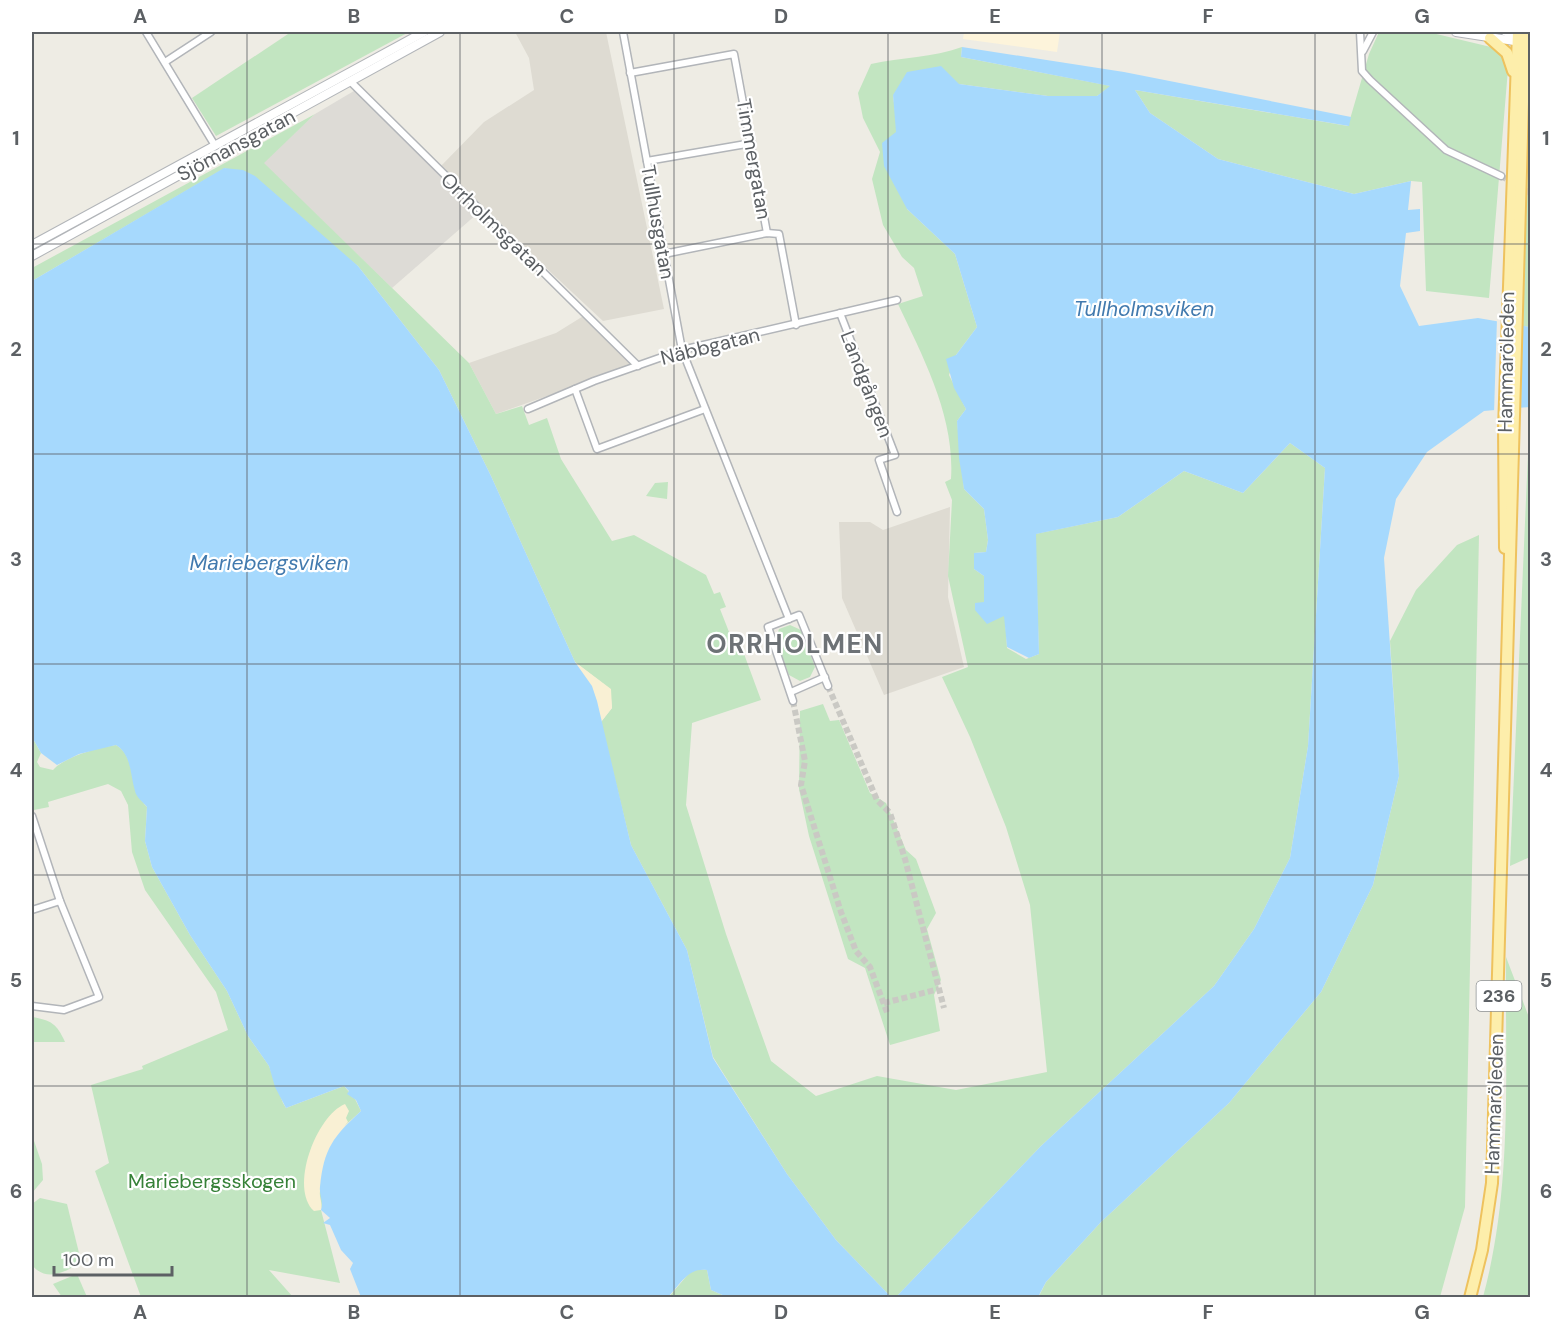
<svg xmlns="http://www.w3.org/2000/svg" width="1562" height="1329" font-family="'DM Sans',sans-serif">
<style>
.commercial{fill:#fdf4db}
.industrial{fill:#dddbd6}
.education{fill:#dedbd2}
.green{fill:#c2e5c1}
.sand{fill:#f9f0d4}
.water{fill:#a6d9fd}
.pier{fill:#eeece4}
.lines{fill:none;stroke-linecap:round;stroke-linejoin:round}
.minor-tunnel{stroke:#cac9c4;stroke-width:6;stroke-dasharray:6 3;stroke-linecap:butt}
.minor-casing{stroke:#b2b5b9;stroke-width:9}
.tertiary-casing{stroke:#b2b5b9;stroke-width:10}
.primary-casing{stroke:#eec25e;stroke-width:14}
.minor{stroke:#fff;stroke-width:6}
.tertiary{stroke:#fff;stroke-width:8}
.primary{stroke:#fdeeab;stroke-width:10}
.grid{fill:none;stroke:#5c6064;stroke-width:1.5;stroke-opacity:0.55}
.labels{text-anchor:middle;dominant-baseline:central;stroke-width:4.5;stroke-linejoin:round;paint-order:stroke}
.shield{fill:#fff;stroke:#8d9092;stroke-width:1.5}
.shield-label{font-size:18px;font-weight:bold;fill:#5c6064}
.street-label{font-size:20px;fill:#5c6064;stroke:#fff}
.park-label{font-size:20px;fill:#368138;stroke:#fff}
.water-label{font-size:21px;font-style:italic;fill:#427aae;stroke:#fff}
.district-label{font-size:26px;font-weight:bold;letter-spacing:1.5px;fill:#6d7276;stroke:#fff}
.neatline{fill:none;stroke:#5c6064;stroke-width:2}
.grid-label{font-size:20px;text-anchor:middle;font-weight:bold;fill:#5c6064}
</style>
<rect width="100%" height="100%" fill="#eeece4"/>
<polygon class="commercial" points="964,32 1060,32 1057,52 963,39"/>
<polygon class="industrial" points="359,88 439,168 477,214 392,288 263,163 315,114"/>
<g class="education">
<polygon points="515,32 606,32 664,309 603,321 439,168 484,122 534,90 529,58"/>
<polygon points="585,315 635,365 496,414 469,363 556,333"/>
<polygon points="950,507 948,597 964,667 884,695 842,598 839,522 870,522 883,530"/>
</g>
<g class="green">
<polygon points="291,32 409,32 216,136 192,98"/>
<polygon points="1379,32 1428,32 1495,48 1503,54 1508,69 1489,298 1426,291 1422,182 1411,181 1354,194 1218,159 1150,113 1135,90 1348,126 1369,54"/>
<path d="M962 47 961 57 1111 86 1097 96H1048L959 84 893 95 907 209 955 254 977 327 956 355 949 375 966 409 957 421 964 489 984 509 988 540 986 552 974 553V569L984 576V602L1005 616 1007 648 1026 659 1039 654 1035 534 1118 517 1184 471 1243 493 1290 443 1325 468 1308 746 1290 858 1254 929 1214 986 1041 1146 896 1297H891L836 1240 787 1174 713 1057 687 950 631 845 601 722 612 708 610 689 575 662 491 476 439 370 358 266 225 168 32 281V268L315 114 264 163 469 363 496 414 522 406 529 425 547 418 561 459 612 541 634 535 706 575 714 594 720 592 726 607 720 609 731 637 740 643 761 700 692 723 686 805 726 934 771 1061 816 1096 877 1076 956 1090 1047 1072 1030 905 1006 827 970 737 942 677 968 667 948 576 952 500 945 482 951 479C955 417 924 359 898 304L923 296 914 268 902 257 883 225 872 179 880 152 863 118 858 93 871 64C901 57 933 58 962 47Z"/>
<polygon points="1530,90 1530,327 1523,326"/>
<polygon points="1530,408 1530,857 1510,866"/>
<polygon points="668,482 667,499 646,496 655,483"/>
<polygon points="1479,535 1465,1207 1440,1297 1038,1298 1046,1282 1101,1222 1229,1103 1321,992 1373,885 1399,776 1390,641 1416,590 1457,545"/>
<polygon points="790,625 801,630 815,667 810,677 800,681 789,675 776,639 779,629"/>
<polygon points="823,704 830,721 839,720 870,793 886,803 906,850 916,859 936,913 927,929 941,980 934,995 940,1031 890,1045 865,968 848,959 809,836 799,789 800,711"/>
<path d="M32 737 41 753 37 762 40 767 53 770C64 757 99 747 116 745 137 757 128 787 147 807L145 841 152 867 190 935 227 991 248 1036 269 1066 283 1103 286 1108 344 1086 349 1092 348 1094 355 1099 361 1111 340 1130 321 1210 340 1283 269 1270 293 1297H141L95 1171 109 1163 91 1085 143 1069 142 1066 228 1030 216 992 145 890 132 852 128 805 121 791 108 784 48 802 49 807 34 810 32 799Z"/>
<path d="M1506 957 1530 1020V1297H1483C1513 1187 1505 1071 1506 957Z"/>
<path d="M32 1017C51 1020 57 1024 65 1042H32Z"/>
<polygon points="32,1135 42,1164 43,1180 32,1193"/>
<path d="M40 1198 67 1204 80 1257 78 1264C62 1274 45 1281 32 1265V1204Z"/>
<polygon points="696,1269 707,1270 711,1290 727,1297 668,1298 690,1272"/>
<polygon points="77,1274 87,1297 62,1297 53,1284"/>
</g>
<g class="sand">
<polygon points="575,662 611,689 612,708 601,722 597,701"/>
<path d="M345 1104 349 1111 346 1118 348 1122C339 1131 320 1178 320 1191 319 1198 323 1203 321 1210L314 1211C289 1188 316 1116 345 1104Z"/>
</g>
<g class="water">
<polygon points="962,47 1124,72 1351,117 1349,126 1135,90 1150,113 1218,159 1354,194 1411,181 1408,210 1420,209 1420,231 1406,233 1400,286 1419,326 1478,318 1530,327 1530,407 1484,411 1427,452 1396,499 1384,558 1399,776 1373,885 1321,992 1229,1103 1101,1222 1046,1282 1038,1297 896,1297 1041,1146 1214,986 1254,929 1290,858 1308,746 1325,468 1290,443 1243,493 1184,471 1118,517 1036,534 1039,654 1029,658 1007,647 1004,616 987,624 975,610 975,603 984,602 984,576 974,569 974,553 986,552 988,540 984,509 964,489 959,458 957,421 966,409 954,388 946,359 956,355 977,327 955,254 907,209 884,166 882,143 896,132 893,95 907,72 941,66 959,84 1048,96 1097,96 1110,86 961,57"/>
<path d="M224 168 243 170 255 176 358 266 439 370 491 476 575 662 592 686 597 701 631 845 687 950 713 1058 787 1174 836 1240 891 1297H727L711 1290 707 1270C688 1267 680 1285 668 1297H361L350 1269 353 1263 341 1250 330 1225 323 1223 330 1218 321 1210C324 1202 319 1195 320 1187 324 1148 333 1137 361 1111L356 1100 347 1094 349 1091 344 1086 286 1108 275 1087 269 1066 248 1036 227 991 190 935 152 867 145 841 147 807C143 802 136 797 135 791 130 775 132 755 116 745L79 754 57 765 41 753 32 737V281Z"/>
</g>
<polygon class="pier" points="1497,319 1522,323 1521,411 1494,413"/>
<g class="lines">
<g class="minor-tunnel">
<polyline points="1501,176 1530,193"/>
<polyline points="828,686 877,800 890,813 905,859 944,1008"/>
<polyline points="793,701 805,761 801,785 841,912 856,951 870,967 888,1015"/>
<polyline points="884,1003 939,989"/>
</g>
<g class="minor-casing">
<g id="minor">
<polyline points="146,32 214,144"/>
<polyline points="623,32 682,350 789,619"/>
<polyline points="1360,32 1362,71 1370,80 1446,150 1501,176"/>
<polyline points="1363,51 1373,32"/>
<polyline points="165,62 211,32"/>
<polyline points="630,73 734,54 767,233"/>
<polyline points="351,82 638,366"/>
<polyline points="647,161 752,143"/>
<polyline points="664,254 767,233 779,234 796,325"/>
<polyline points="840,313 895,455 879,460 897,512"/>
<polyline points="575,389 597,449 705,409"/>
<polyline points="528,409 594,381 682,350 897,300"/>
<polyline points="791,692 825,677"/>
<polyline points="793,701 768,627 799,615 828,686"/>
<polyline points="32,816 60,901 99,997 64,1010 32,1006"/>
<polyline points="32,910 60,901"/>
</g>
</g>
<g class="tertiary-casing">
<g id="tertiary">
<polyline points="1456,32 1521,42"/>
<polyline points="1506,32 1521,35"/>
<polyline points="32,245 424,32"/>
<polyline points="32,256 440,32"/>
</g>
</g>
<g class="primary-casing">
<g id="primary">
<polyline points="1490,38 1507,53 1513,71"/>
<polyline points="1505,548 1504,428 1518,32"/>
<polyline points="1470,1298 1482,1250 1492,1183 1525,32"/>
</g>
</g>
<use href="#minor" class="minor"/>
<use href="#tertiary" class="tertiary"/>
<use href="#primary" class="primary"/>
</g>
<path class="grid" d="M247 32V1298M460 32V1298M674 32V1298M888 32V1298M1102 32V1298M1315 32V1298M32 244H1530M32 454H1530M32 664H1530M32 875H1530M32 1086H1530"/>
<g class="labels">
<rect class="shield" x="1476.5" y="981" width="45" height="30" rx="4.5"/>
<g class="shield-label">
<text x="1499" y="996">236</text>
</g>
<g class="street-label">
<text transform="translate(236 145) rotate(-28)">Sjömansgatan</text>
<text transform="translate(754 159) rotate(80)">Timmergatan</text>
<text transform="translate(658 222) rotate(80)">Tullhusgatan</text>
<text transform="translate(494 224) rotate(44)">Orrholmsgatan</text>
<text transform="translate(710 346) rotate(-14)">Näbbgatan</text>
<text transform="translate(1506 362) rotate(-89)">Hammaröleden</text>
<text transform="translate(867 384) rotate(69)">Landgången</text>
<text transform="translate(1494 1104) rotate(-88)">Hammaröleden</text>
</g>
<g class="park-label">
<text x="212" y="1181">Mariebergsskogen</text>
</g>
<g class="water-label">
<text x="1144" y="309">Tullholmsviken</text>
<text x="269" y="563">Mariebergsviken</text>
</g>
<g class="district-label">
<text x="795" y="644">ORRHOLMEN</text>
</g>
</g>
<rect width="1562" height="1329" fill="none" stroke="#ffffff" stroke-width="66"/>
<path d="M54 1266v9h118v-9" fill="none" stroke="#5c6064" stroke-width="3"/>
<text x="63" y="1266" font-size="18" fill="#5c6064" stroke="#ffffff" stroke-width="4.5" paint-order="stroke">100 m</text>
<rect x="33" y="33" width="1496" height="1263" class="neatline"/>
<g class="grid-label">
<text x="140" y="23">A</text>
<text x="354" y="23">B</text>
<text x="567" y="23">C</text>
<text x="781" y="23">D</text>
<text x="995" y="23">E</text>
<text x="1208" y="23">F</text>
<text x="1422" y="23">G</text>
<text x="16" y="145">1</text>
<text x="1546" y="145">1</text>
<text x="16" y="356">2</text>
<text x="1546" y="356">2</text>
<text x="16" y="566">3</text>
<text x="1546" y="566">3</text>
<text x="16" y="777">4</text>
<text x="1546" y="777">4</text>
<text x="16" y="987">5</text>
<text x="1546" y="987">5</text>
<text x="16" y="1198">6</text>
<text x="1546" y="1198">6</text>
<text x="140" y="1319">A</text>
<text x="354" y="1319">B</text>
<text x="567" y="1319">C</text>
<text x="781" y="1319">D</text>
<text x="995" y="1319">E</text>
<text x="1208" y="1319">F</text>
<text x="1422" y="1319">G</text>
</g>
</svg>
